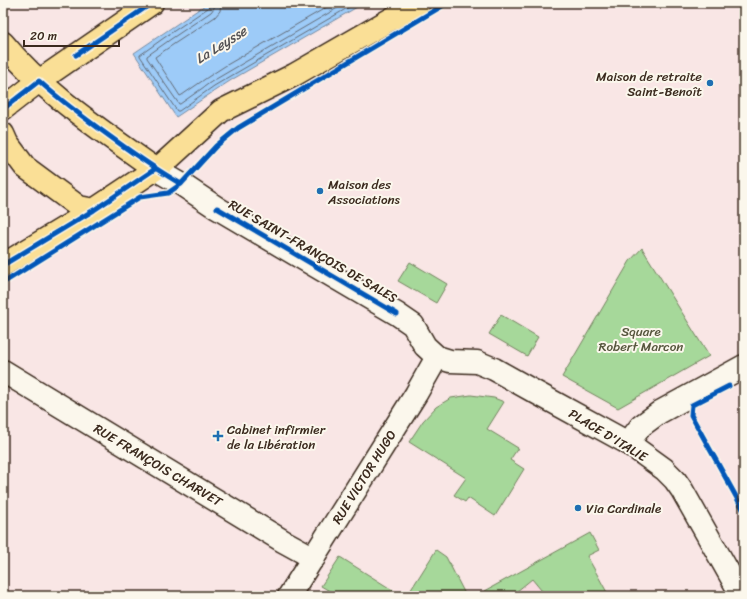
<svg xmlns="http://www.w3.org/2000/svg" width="747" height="599" font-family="Sriracha,sans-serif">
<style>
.built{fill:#f8dae0}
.green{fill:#a6d89a;stroke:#70815c}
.water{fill:#9dcbf8;stroke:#768ba1}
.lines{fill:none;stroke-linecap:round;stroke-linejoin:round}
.shore{stroke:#626a75;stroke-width:1}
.minor-casing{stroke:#3b2a1e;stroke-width:25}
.major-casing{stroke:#3b2a1e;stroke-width:25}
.minor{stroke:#fbf7ec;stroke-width:22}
.major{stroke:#fadf96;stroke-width:22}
.cycleway-casing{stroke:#fbf7ec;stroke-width:8}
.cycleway{stroke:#0057b8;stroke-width:5}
.poi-dot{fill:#1f6fb2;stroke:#fbf7ec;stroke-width:1.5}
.labels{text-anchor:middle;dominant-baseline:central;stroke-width:4;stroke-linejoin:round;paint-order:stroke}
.poi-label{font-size:13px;fill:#3b2a1e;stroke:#fbf7ec;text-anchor:start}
.street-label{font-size:13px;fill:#3b2a1e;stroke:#fbf7ec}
.park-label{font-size:13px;fill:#56563d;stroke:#fbf7ec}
.water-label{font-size:14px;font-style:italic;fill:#545254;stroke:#fbf7ec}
</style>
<rect width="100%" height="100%" fill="#f9e6e5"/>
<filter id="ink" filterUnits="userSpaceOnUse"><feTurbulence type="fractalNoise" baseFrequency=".025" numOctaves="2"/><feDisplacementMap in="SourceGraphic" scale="8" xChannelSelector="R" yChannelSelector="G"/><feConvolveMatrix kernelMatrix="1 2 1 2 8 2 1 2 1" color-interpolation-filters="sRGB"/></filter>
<g filter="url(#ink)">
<polygon class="built" points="532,579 546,596 511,596"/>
<g class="green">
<polygon points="642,248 709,356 618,408 562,377 630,261"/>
<polygon points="410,262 447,284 436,303 398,281"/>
<polygon points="501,315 538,337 527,356 489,334"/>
<polygon points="471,395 494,398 504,402 487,429 518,448 510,460 524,469 495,516 468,498 465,502 454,495 466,478 409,442 423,421 436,407 451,398"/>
<polygon points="590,533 599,550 587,556 609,596 546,596 532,579 511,596 476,596"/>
<polygon points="436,550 446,557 465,594 475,596 407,596"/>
<polygon points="340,557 402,596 338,596 321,586"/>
</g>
<polygon class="water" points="208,3 364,3 233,79 216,90 176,117 134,53"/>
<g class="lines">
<g class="shore">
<polyline points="210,3 210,6 208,8 168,35 140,55 140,56 177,111 179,111 214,86 231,76 356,3"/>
<polyline points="215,3 214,8 211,12 171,39 147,56 147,58 179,104 180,104 211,82 228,72 346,3"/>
<polyline points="221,3 220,11 215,17 174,44 155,57 156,59 180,96 182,95 208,77 225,66 334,3"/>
</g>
<g class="minor-casing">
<g id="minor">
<polyline points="155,169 181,184 217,208 397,314 413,325 425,346 437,357 450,361 477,362 494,369 535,392 628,443 664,469 675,480 682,490 742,596"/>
<polyline points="3,371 283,541 314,558"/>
<polyline points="628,443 641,426 660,412 744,366"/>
<polyline points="289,596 416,394 437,357"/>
</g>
</g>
<g class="major-casing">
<g id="major">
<path d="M3 43C45 94 101 130 155 169"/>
<polyline points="3,109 39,81 152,3"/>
<polyline points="3,134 7,143 25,167 79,207 94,210"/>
<polyline points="3,265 94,210 163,164 221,111 294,75 419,3"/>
</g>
</g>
<use href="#minor" class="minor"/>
<use href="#major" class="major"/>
<g class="cycleway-casing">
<g id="cycleway">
<polyline points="76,55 152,3"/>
<path d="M3 109 39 81C62 102 87 120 112 138 134 154 157 170 181 184"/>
<polyline points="217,208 397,314"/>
<polyline points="3,265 94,210 155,169"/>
<polyline points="3,283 140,197 168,193 181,184 216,146 238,128 447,3"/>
<polyline points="729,386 692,405 691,415 744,511"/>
</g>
</g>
<use href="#cycleway" class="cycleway"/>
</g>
</g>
<g class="poi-dot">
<circle cx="710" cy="83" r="4"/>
<circle cx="320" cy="191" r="4"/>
<path d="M216 430h4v4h4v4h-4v4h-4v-4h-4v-4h4z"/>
<circle cx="578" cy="508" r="4"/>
</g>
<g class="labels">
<g class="poi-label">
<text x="702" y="76" text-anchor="end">Maison de retraite<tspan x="702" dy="15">Saint-Benoît</tspan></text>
<text x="328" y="184">Maison des<tspan x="328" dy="15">Associations</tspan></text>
<text x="227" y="429">Cabinet infirmier<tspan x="227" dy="15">de la Libération</tspan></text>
<text x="586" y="508">Via Cardinale</text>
</g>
<g class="street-label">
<text transform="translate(313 251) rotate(30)">RUE SAINT-FRANÇOIS DE SALES</text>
<text transform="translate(608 435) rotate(31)">PLACE D'ITALIE</text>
<text transform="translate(158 465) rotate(31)">RUE FRANÇOIS CHARVET</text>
<text transform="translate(364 477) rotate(-58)">RUE VICTOR HUGO</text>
</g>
<g class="park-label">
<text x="641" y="331">Square<tspan x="641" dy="15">Robert Marcon</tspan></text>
</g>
<g class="water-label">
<text transform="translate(221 45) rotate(-32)">La Leysse</text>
</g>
</g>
<rect width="747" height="599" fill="none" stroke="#fbf7ec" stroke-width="16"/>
<rect x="8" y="8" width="731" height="583" fill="none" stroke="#3b2a1e" stroke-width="1.5" filter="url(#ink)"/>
<path d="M24 40v6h95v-6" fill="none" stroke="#3b2a1e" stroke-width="2"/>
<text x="30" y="40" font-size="12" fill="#3b2a1e" stroke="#fbf7ec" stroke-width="3" paint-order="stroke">20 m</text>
</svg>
